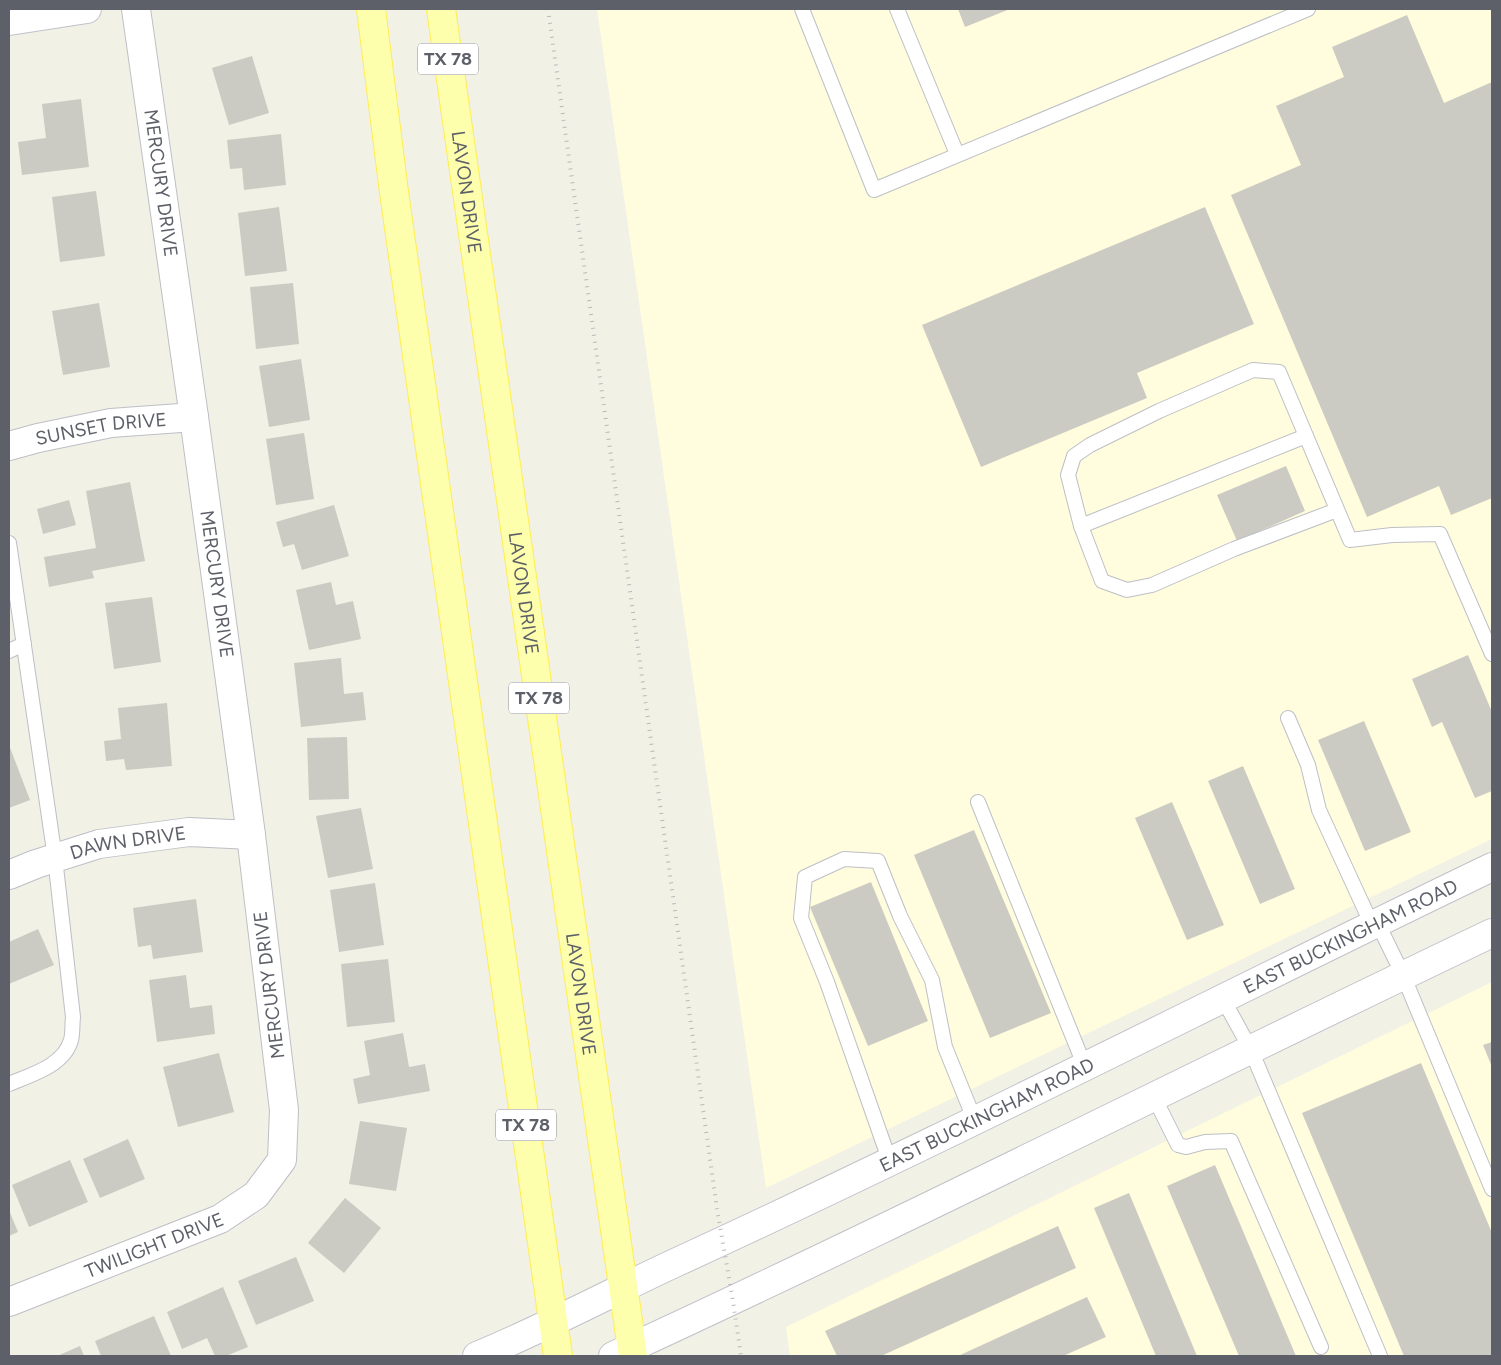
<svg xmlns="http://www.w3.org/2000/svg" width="1501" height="1365" font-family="Figtree,sans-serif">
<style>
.commercial{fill:#fffddd}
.building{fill:#cccbc3}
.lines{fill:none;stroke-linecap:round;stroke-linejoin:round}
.lane-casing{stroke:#bdbfc6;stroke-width:16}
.street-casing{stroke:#bdbfc6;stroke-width:30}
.secondary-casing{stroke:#c0c2ca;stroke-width:30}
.primary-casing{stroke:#ffed51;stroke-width:30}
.lane{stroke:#fff;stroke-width:14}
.street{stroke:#fff;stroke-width:28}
.secondary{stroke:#fff;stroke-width:28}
.primary{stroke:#feffad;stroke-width:28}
.rail{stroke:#b9b9bb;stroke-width:4;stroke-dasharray:1 6;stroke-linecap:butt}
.labels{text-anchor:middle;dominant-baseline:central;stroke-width:4;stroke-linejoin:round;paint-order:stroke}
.shield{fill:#fff;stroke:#8e9095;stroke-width:1}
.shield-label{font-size:18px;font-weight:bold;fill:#5d6068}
.street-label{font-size:19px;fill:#5d6068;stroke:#fff}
</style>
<rect width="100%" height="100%" fill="#f1f1e6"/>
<g class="commercial">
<polygon points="597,9 1492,9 1492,839 766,1188"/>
<polygon points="1492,982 1492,1356 790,1356 786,1327"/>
</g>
<g class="building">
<polygon points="958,9 1010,9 965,27"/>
<polygon points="1407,15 1444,103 1492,82 1492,498 1451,515 1439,486 1367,517 1231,195 1301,165 1276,106 1344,77 1332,47"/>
<polygon points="252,56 269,113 229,125 212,68"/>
<polygon points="81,99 89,167 22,175 18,142 46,138 42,104"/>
<polygon points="281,134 286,185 244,190 242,168 230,169 227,140"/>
<polygon points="96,191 105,256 60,262 52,197"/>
<polygon points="279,207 287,271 245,276 238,213"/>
<polygon points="1205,207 1254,324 1137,373 1147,398 981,467 922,325"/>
<polygon points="293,283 299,344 256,349 250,287"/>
<polygon points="99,303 110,367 63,375 52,311"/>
<polygon points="301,359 310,420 269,427 259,366"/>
<polygon points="304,433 314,499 276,505 266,439"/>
<polygon points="1286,466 1305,511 1237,541 1217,495"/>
<polygon points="130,482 145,561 92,571 94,578 49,587 44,557 96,548 86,491"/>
<polygon points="69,500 76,525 43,534 37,509"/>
<polygon points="334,505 349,556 302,570 294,544 283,547 276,522"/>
<polygon points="331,582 336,605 353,601 361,639 309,650 296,590"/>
<polygon points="152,597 161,662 114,669 105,603"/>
<polygon points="1468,655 1492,712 1492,791 1475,798 1442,722 1432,727 1412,679"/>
<polygon points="341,658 344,694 363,692 366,720 301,727 294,663"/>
<polygon points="167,703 172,766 126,770 124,759 106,761 104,741 121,739 118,708"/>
<polygon points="1364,721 1411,832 1365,851 1318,740"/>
<polygon points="347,737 349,799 309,800 307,738"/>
<polygon points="9,745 30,800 9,808"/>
<polygon points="1243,766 1295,889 1260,904 1208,781"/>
<polygon points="1172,802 1224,925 1187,940 1135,818"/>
<polygon points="361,808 373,869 328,878 316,816"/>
<polygon points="974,830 1051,1013 990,1038 914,855"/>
<polygon points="871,882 928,1021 868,1046 810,907"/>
<polygon points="375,883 384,945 339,952 330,890"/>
<polygon points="196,899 203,952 153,959 151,945 138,947 133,908"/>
<polygon points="38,929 54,965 9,984 9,942"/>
<polygon points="388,959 395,1022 347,1027 341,964"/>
<polygon points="186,975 190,1008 212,1005 215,1034 157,1042 149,980"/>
<polygon points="403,1033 409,1067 425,1064 430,1091 358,1104 353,1079 370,1075 364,1041"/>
<polygon points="1492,1042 1492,1067 1483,1045"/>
<polygon points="219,1053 234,1112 178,1127 163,1067"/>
<polygon points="1421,1063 1492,1233 1492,1356 1404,1356 1302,1113"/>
<polygon points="360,1121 407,1128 396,1191 349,1184"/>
<polygon points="128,1139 145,1179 100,1198 83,1159"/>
<polygon points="70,1160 88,1202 29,1227 12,1185"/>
<polygon points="1215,1165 1296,1356 1239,1356 1167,1186"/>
<polygon points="1129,1193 1197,1356 1156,1356 1094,1208"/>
<polygon points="345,1198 381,1228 344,1273 308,1243"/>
<polygon points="9,1210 18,1232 9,1236"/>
<polygon points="1058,1226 1076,1268 881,1356 837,1356 825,1331"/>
<polygon points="296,1257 314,1301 256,1325 238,1281"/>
<polygon points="223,1287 248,1347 226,1356 215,1356 207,1338 182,1349 167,1312"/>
<polygon points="1087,1297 1106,1337 1063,1356 958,1356"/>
<polygon points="154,1316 171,1356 101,1356 95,1341"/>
<polygon points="80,1346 84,1356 57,1356"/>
</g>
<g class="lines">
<g class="lane-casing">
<g id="lane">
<polyline points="802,9 874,190 1308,9"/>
<polyline points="897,9 957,154"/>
<polyline points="1337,510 1234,549 1152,585 1127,590 1102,581 1081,526 1068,475 1074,456 1090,445 1159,411 1253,370 1279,372 1350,540 1392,535 1440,534 1492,654"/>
<polyline points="1081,526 1306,436"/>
<path d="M9 543 55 858 73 1017C72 1024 73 1033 71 1040 64 1066 30 1075 9 1084"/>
<polyline points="9,651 24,644"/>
<polyline points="1288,718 1308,765 1319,810 1372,925"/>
<polyline points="978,802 1085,1067"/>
<polyline points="1377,922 1403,975 1492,1189"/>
<polyline points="1223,999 1251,1050 1380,1356"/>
<polyline points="1154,1097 1178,1145 1186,1147 1205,1142 1231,1141 1321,1347"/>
<polyline points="890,1162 827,982 801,918 805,877 844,859 878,861 900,916 932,980 945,1047 975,1121"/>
</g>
</g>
<g class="street-casing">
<g id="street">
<path id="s1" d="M9 446 38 438 111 423 194 417"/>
<path id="s2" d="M9 875 36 864 99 844 189 832 251 835"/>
<path id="s3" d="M9 1302 220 1219 256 1195 282 1160 284 1110 251 835 194 417 136 9"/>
</g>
</g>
<g class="secondary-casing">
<g id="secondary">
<polyline points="9,21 87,9"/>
<path id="s4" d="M477 1356C545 1328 610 1293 677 1262 951 1136 1220 998 1492 867"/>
<path d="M613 1356C908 1220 1198 1073 1492 933"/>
</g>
</g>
<g class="primary-casing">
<g id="primary">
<polyline points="371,9 394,192 558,1356"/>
<path id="s5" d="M441 9 633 1356"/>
</g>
</g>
<use href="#lane" class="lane"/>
<use href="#street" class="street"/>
<use href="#secondary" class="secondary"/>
<use href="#primary" class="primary"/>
<polyline class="rail" points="548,9 717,1209 733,1301 741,1356"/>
</g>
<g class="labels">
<g class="shield">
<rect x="418" y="43.5" width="60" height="31" rx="4"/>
<rect x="509" y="682.5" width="60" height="31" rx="4"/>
<rect x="496" y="1109.5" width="60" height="31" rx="4"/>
</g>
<g class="shield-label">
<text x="448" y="59">TX 78</text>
<text x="539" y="698">TX 78</text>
<text x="526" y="1125">TX 78</text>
</g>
<g class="street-label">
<text transform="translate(161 183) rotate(82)">MERCURY DRIVE</text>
<text stroke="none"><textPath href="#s5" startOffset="185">LAVON DRIVE</textPath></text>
<text stroke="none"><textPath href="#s1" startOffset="94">SUNSET DRIVE</textPath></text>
<text transform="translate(217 584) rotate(82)">MERCURY DRIVE</text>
<text stroke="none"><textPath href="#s5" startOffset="590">LAVON DRIVE</textPath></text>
<text stroke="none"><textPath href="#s2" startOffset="124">DAWN DRIVE</textPath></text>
<text stroke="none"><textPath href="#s4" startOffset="969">EAST BUCKINGHAM ROAD</textPath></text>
<text transform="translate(269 985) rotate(-97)">MERCURY DRIVE</text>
<text stroke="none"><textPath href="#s5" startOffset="995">LAVON DRIVE</textPath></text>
<text stroke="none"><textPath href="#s4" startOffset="564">EAST BUCKINGHAM ROAD</textPath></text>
<text stroke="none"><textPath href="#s3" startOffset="156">TWILIGHT DRIVE</textPath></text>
</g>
</g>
<rect width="1501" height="1365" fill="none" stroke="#5d6068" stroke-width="20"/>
</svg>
